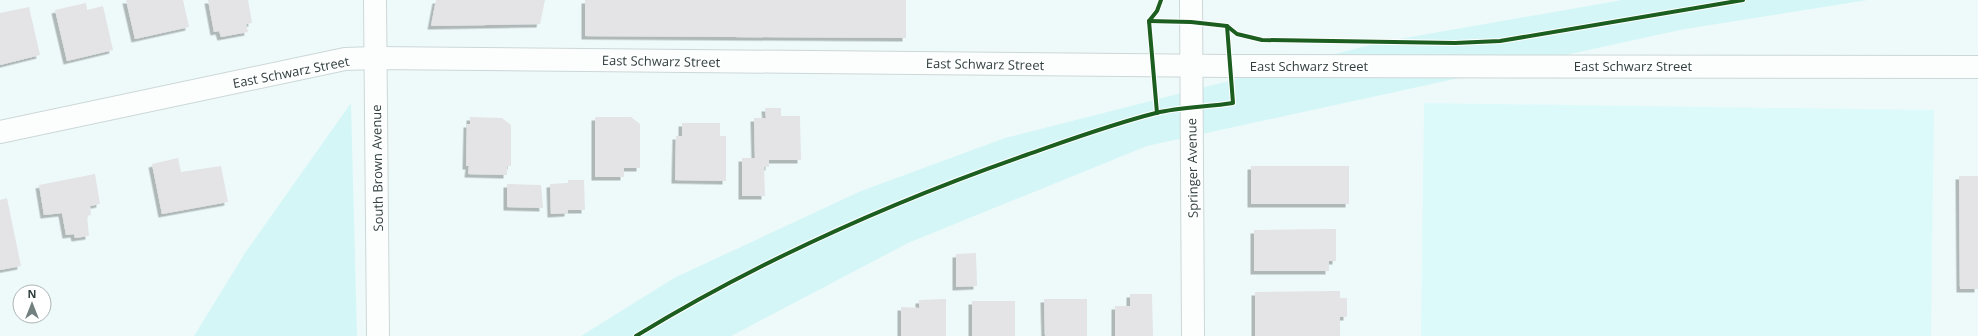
<svg xmlns="http://www.w3.org/2000/svg" width="1978" height="336" font-family="'Open Sans',sans-serif">
<style>
.built{fill:#ddfafb}
.green{fill:#d5f6f7}
.building{fill:#e4e3e6;filter:url(#shadow)}
.lines{fill:none;stroke-linecap:round;stroke-linejoin:round}
.minor-casing{stroke:#ccd7d7;stroke-width:24}
.minor{stroke:#fcfefe;stroke-width:22}
.cycleway-casing{stroke:#fff;stroke-width:6}
.cycleway{stroke:#1b5e20;stroke-width:4}
.labels{text-anchor:middle;dominant-baseline:central;stroke-width:3;stroke-linejoin:round;paint-order:stroke}
.street-label{font-size:13px;fill:#313f3f;stroke:#fff}
</style>
<defs>
<filter id="shadow"><feDropShadow dx="-3.5" dy="3.5" stdDeviation="0" flood-color="#0004"/></filter>
</defs>
<rect width="100%" height="100%" fill="#eefafa"/>
<polygon class="built" points="1424,103 1934,110 1931,336 1421,336"/>
<g class="green">
<polygon points="1622,0 1868,0 1685,29 1147,146 908,243 731,336 581,336 674,278 861,191 1005,138 1382,42"/>
<polygon points="351,103 357,336 194,336 245,253"/>
</g>
<g class="building">
<polygon points="126,0 183,0 189,27 135,39"/>
<polygon points="208,0 248,0 252,23 246,24 248,32 221,37 219,31 214,32"/>
<polygon points="436,0 545,0 540,24 431,26"/>
<polygon points="585,0 906,0 906,38 585,36"/>
<polygon points="86,3 87,10 103,6 113,50 67,61 55,10"/>
<polygon points="29,7 40,55 0,65 0,13"/>
<polygon points="765,108 781,108 781,116 800,116 801,160 769,160 769,167 764,167 765,196 742,196 742,158 755,158 754,118 766,118"/>
<polygon points="470,117 502,118 511,125 511,166 507,166 507,175 468,174 469,166 466,166 467,124 470,124"/>
<polygon points="595,117 631,117 640,124 640,168 624,168 624,177 595,177"/>
<polygon points="682,123 720,123 720,136 726,136 726,181 675,180 676,136 682,136"/>
<polygon points="178,158 181,172 221,166 228,202 162,214 152,164"/>
<rect x="1251" y="166" width="98" height="38"/>
<polygon points="95,174 100,204 90,206 91,215 87,216 89,236 75,238 74,234 66,235 62,213 44,215 39,185"/>
<polygon points="1959,176 1978,176 1978,289 1960,289"/>
<polygon points="568,180 584,180 585,210 568,210 568,213 551,214 550,184 568,183"/>
<polygon points="507,184 541,185 543,208 507,207"/>
<polygon points="7,198 21,266 0,270 0,200"/>
<polygon points="1336,229 1336,261 1329,261 1329,271 1254,271 1254,230"/>
<polygon points="976,253 977,286 956,287 956,254"/>
<polygon points="1340,291 1340,298 1347,298 1347,317 1340,317 1340,336 1255,336 1255,292"/>
<polygon points="1130,294 1152,294 1153,336 1115,336 1115,306 1130,306"/>
<polygon points="946,299 946,336 901,336 901,307 919,308 919,300"/>
<polygon points="1044,299 1087,299 1087,336 1045,336"/>
<rect x="972" y="301" width="43" height="35"/>
</g>
<g class="lines">
<g class="minor-casing">
<g id="minor">
<polyline points="375,0 378,336"/>
<polyline points="1191,0 1193,336"/>
<polyline points="0,132 345,59 375,58 1230,66 1978,67"/>
</g>
</g>
<use href="#minor" class="minor"/>
<g class="cycleway-casing">
<g id="cycleway">
<polyline points="1149,21 1191,22 1227,26 1237,34 1262,40 1455,43 1500,41 1743,0"/>
<polyline points="1157,113 1149,21 1157,11 1161,0"/>
<path d="M636 336C759 261 891 202 1026 155 1069 140 1112 124 1156 113 1180 107 1208 107 1233 103L1227 26"/>
</g>
</g>
<use href="#cycleway" class="cycleway"/>
</g>
<g class="labels">
<g class="street-label">
<text transform="translate(661 61) rotate(1)">East Schwarz Street</text>
<text transform="translate(985 64) rotate(1)">East Schwarz Street</text>
<text x="1309" y="66">East Schwarz Street</text>
<text x="1633" y="66">East Schwarz Street</text>
<text transform="translate(291 72) rotate(-11)">East Schwarz Street</text>
<text transform="translate(377 168) rotate(-91)">South Brown Avenue</text>
<text transform="translate(1192 168) rotate(-91)">Springer Avenue</text>
</g>
</g>
<g transform="translate(32 304)"><circle r="19" fill="#ffffff" stroke="#adb2b2"/>
<path d="M0-3L7 15L0 10L-7 15Z" fill="#738080"/>
<text y="-6" font-size="11" font-weight="bold" text-anchor="middle" fill="#313f3f">N</text>
</g>
</svg>
